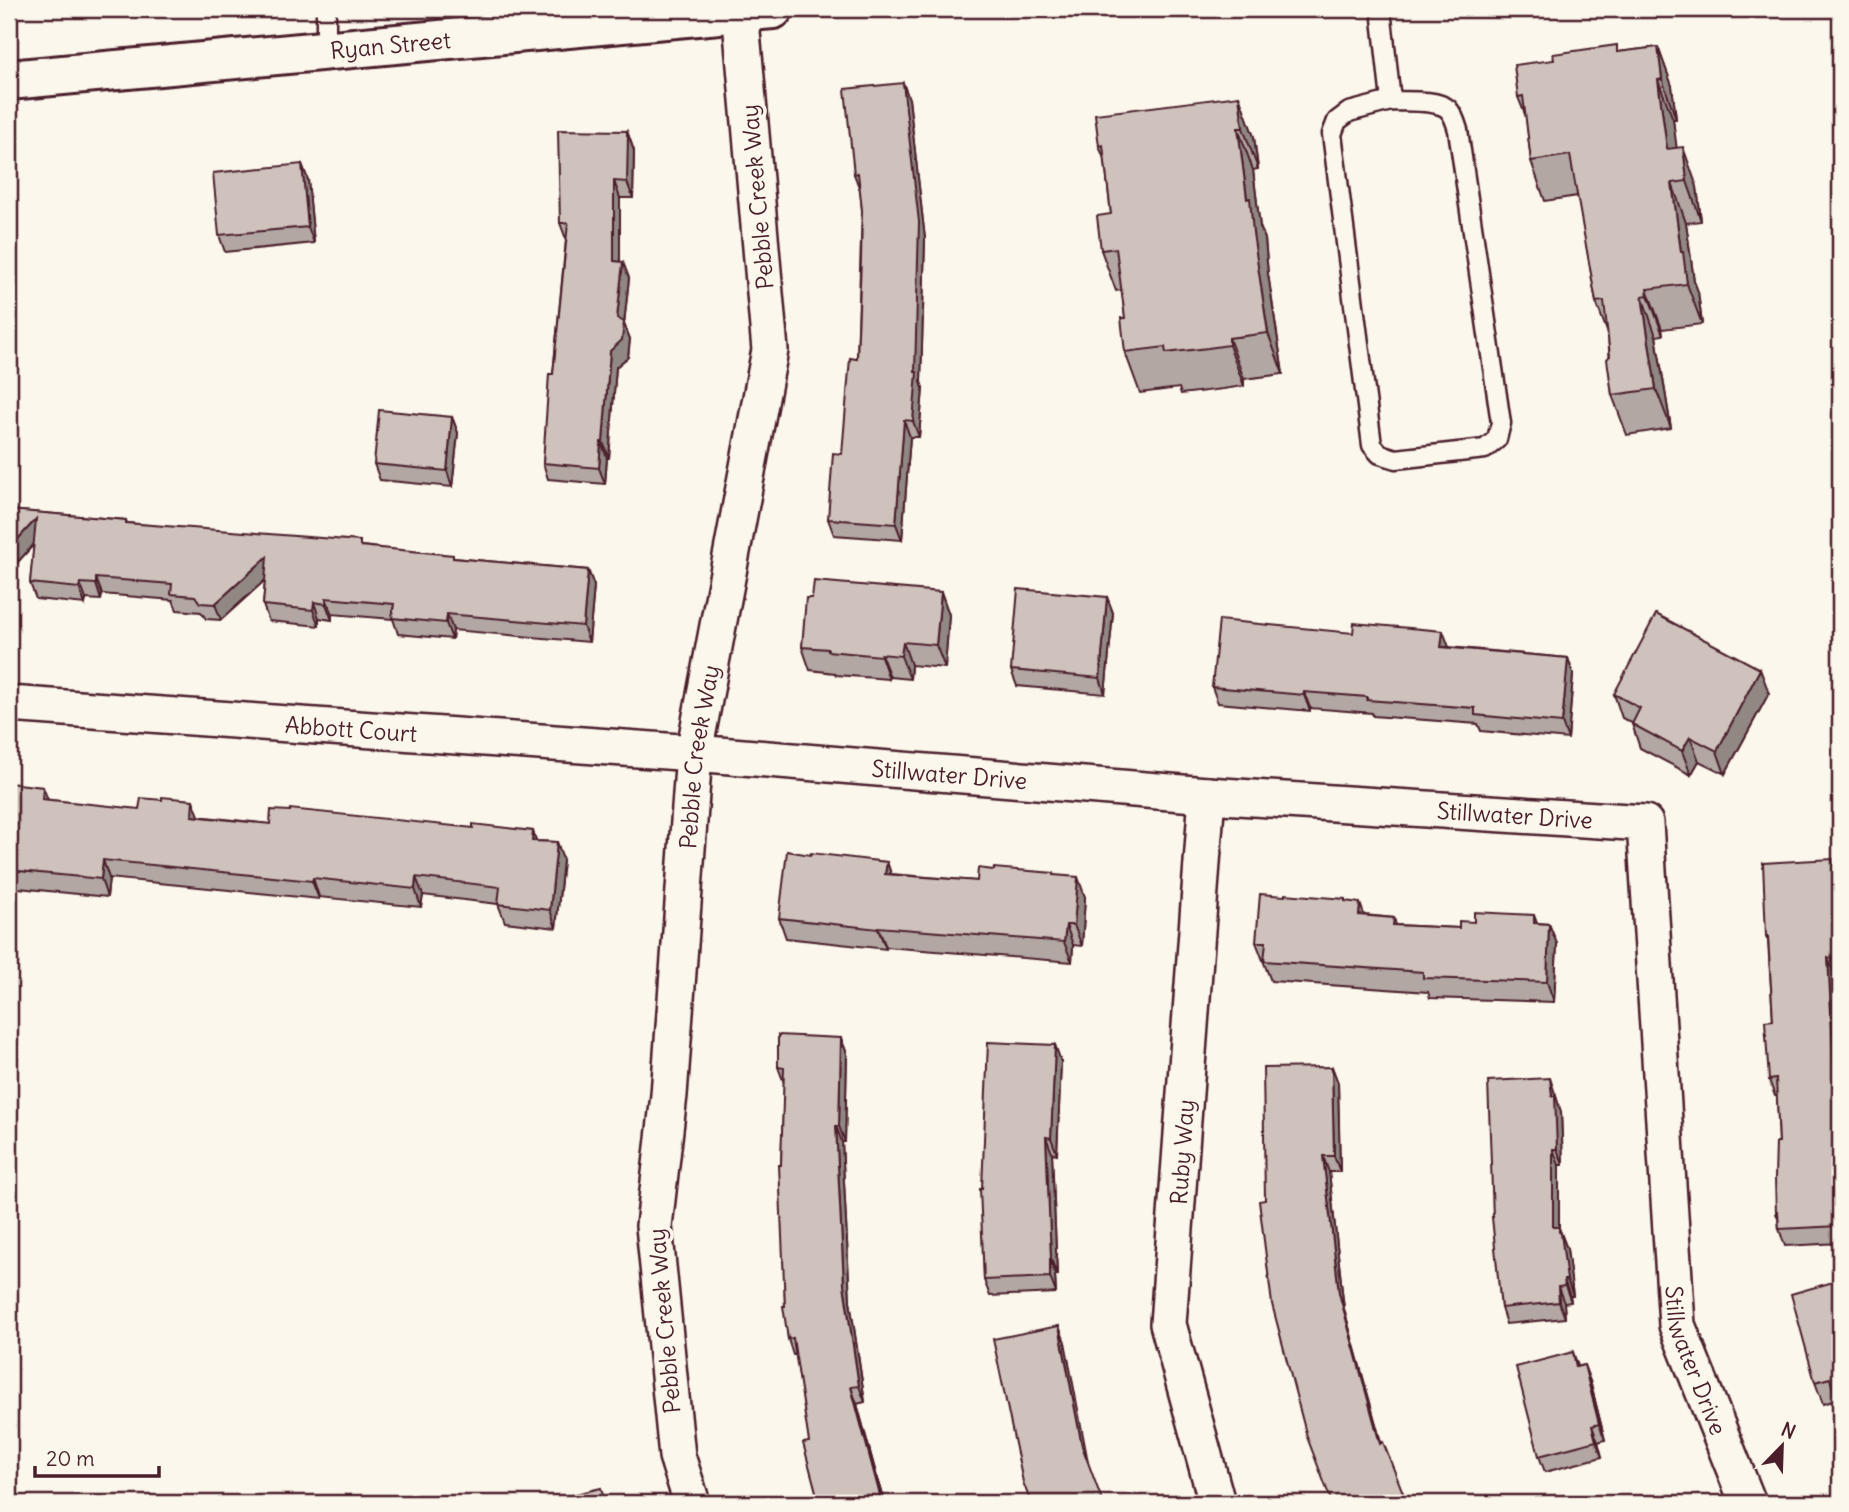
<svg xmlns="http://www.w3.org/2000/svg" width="1849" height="1512" font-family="Delius,sans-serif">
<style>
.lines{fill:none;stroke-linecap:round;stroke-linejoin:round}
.service-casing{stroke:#4a1f2b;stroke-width:23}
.minor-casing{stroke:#4a1f2b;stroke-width:40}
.tertiary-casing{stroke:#4a1f2b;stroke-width:44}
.service{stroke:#fbf7ec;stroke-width:18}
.minor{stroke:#fbf7ec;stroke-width:35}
.tertiary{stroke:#fbf7ec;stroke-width:38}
.wall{fill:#b2a7a2;stroke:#4a1f2b;stroke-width:2}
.shaded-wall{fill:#918884;stroke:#4a1f2b;stroke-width:2}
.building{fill:#cfc2bc;stroke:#4a1f2b;stroke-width:2}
.labels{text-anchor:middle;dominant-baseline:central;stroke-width:7;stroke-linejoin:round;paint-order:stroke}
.street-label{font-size:23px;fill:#4a1f2b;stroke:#fbf7ec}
</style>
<rect width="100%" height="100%" fill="#fbf7ec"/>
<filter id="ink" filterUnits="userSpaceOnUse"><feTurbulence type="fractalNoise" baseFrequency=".0143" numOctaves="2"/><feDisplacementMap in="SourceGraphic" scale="14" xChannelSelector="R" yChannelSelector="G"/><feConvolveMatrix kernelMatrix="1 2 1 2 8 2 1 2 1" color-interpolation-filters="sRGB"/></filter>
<g filter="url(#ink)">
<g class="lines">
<g class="service-casing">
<g id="service">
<polyline points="1381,9 1391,101"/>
<polyline points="326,51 326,9"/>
<path d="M1391 101C1406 102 1436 99 1448 109 1453 114 1456 123 1458 130L1501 423 1497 439 1485 449 1396 459 1380 454 1372 445 1332 134 1337 121 1349 112Z"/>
</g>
</g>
<g class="minor-casing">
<g id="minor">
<path id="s1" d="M9 704 694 753 1207 795 1645 823 1677 1325 1748 1503"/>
<polyline points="1207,795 1168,1324 1217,1503"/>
<path id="s2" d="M692 1503 677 1456 654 1226 669 1095 694 753 770 350 740 9"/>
</g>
</g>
<g class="tertiary-casing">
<g id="tertiary">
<path id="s3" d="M9 80 773 9"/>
</g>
</g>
<use href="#service" class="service"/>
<use href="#minor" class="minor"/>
<use href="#tertiary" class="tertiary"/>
</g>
<g class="wall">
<polygon points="1658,47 1672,86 1676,119 1673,119 1676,148 1697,187 1701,221 1686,223 1694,281 1698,292 1702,324 1662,329 1663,335 1656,336 1671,428 1627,435 1612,395 1608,334 1596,302 1578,196 1545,201 1531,161 1526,117 1518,97 1619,52"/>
<polygon points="903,83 909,99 925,239 921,382 923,388 919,437 910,437 902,540 834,535 828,519 842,454 857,359 862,210 860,190 854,174"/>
<polygon points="1239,96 1254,137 1258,169 1253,170 1260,227 1265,239 1268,274 1283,374 1244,379 1244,386 1223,389 1181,394 1179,388 1140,393 1125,352 1125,318 1122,290 1116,291 1101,250 1111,214 1105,161 1099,146"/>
<polygon points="627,131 634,151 633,198 620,198 620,262 629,278 624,324 630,339 628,357 616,367 609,458 607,458 605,484 548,479 543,463 553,374 566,239 560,223"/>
<polygon points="302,164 308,180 314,243 225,252 219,235"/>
<polygon points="452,417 458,433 452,487 380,480 374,464"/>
<polygon points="9,510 126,520 127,523 362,546 454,558 588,570 594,586 589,642 453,630 452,639 398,634 393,619 332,614 332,620 319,618 319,626 269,621 263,605 265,580 221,620 206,619 201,612 177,610 173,600 102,594 101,600 86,599 85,604 36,599 30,583 34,544 9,572"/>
<polygon points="941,592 949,615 945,668 911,665 910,679 890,677 889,679 836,675 835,673 810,670 802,647 812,598"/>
<polygon points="1107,597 1113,613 1105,694 1017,686 1011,670"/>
<polygon points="1449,647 1568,658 1573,674 1568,739 1481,731 1478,724 1373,716 1372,713 1310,708 1310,711 1218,703 1212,687"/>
<polygon points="1769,693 1725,774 1699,761 1691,775 1640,748 1632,724 1632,723 1622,718 1614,694"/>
<polygon points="9,783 48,800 270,824 473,828 533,831 536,841 557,842 563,860 556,928 505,922 498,904 423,895 421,907 319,897 319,899 109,878 107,897 9,887"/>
<polygon points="810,855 887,862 891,874 977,881 1055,875 1085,897 1082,946 1073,945 1072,962 886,947 886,949 786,938 779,918"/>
<polygon points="1839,875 1840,906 1840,973 1834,974 1840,1086 1840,1243 1785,1246 1779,1229 1778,1218 1776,1213 1779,1142 1777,1096 1775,1096 1769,1080 1773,1020 1768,941 1766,936"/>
<polygon points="1346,901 1364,915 1394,918 1396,925 1459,928 1474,922 1534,915 1537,923 1549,924 1557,944 1554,1002 1430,998 1428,992 1271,981 1256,942"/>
<polygon points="841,1038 847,1054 845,1142 842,1142 850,1301 865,1402 857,1404 884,1503 819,1503 796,1355 793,1355 788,1339 785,1306 781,1165 784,1083 778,1067"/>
<polygon points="1055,1045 1061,1062 1057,1154 1052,1153 1057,1275 1055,1275 1056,1293 990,1296 984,1280 982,1189"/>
<polygon points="1332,1067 1338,1083 1340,1172 1329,1172 1344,1309 1381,1443 1407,1503 1265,1200"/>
<polygon points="1556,1095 1557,1100 1561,1112 1563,1165 1559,1165 1559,1228 1567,1249 1573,1296 1570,1296 1571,1302 1564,1303 1565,1318 1506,1324 1501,1308 1493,1217"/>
<polygon points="1840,1280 1836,1400 1823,1404 1815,1382"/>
<polygon points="1573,1352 1578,1366 1590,1381 1605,1440 1598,1442 1602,1457 1545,1472 1539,1456"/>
</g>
<g class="shaded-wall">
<polygon points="1658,47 1672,86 1676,119 1662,79"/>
<polygon points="1658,80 1673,119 1681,182 1667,149"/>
<polygon points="903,83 909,99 925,239 921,382 923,388 919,437 913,421 915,372"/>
<polygon points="1239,96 1254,137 1258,169 1243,128"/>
<polygon points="1238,128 1253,170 1260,227 1265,239 1268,274 1283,374 1268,333 1247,199"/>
<polygon points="627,131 634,151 633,198 627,182"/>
<polygon points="1683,147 1697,187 1701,221 1687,181"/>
<polygon points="302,164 308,180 314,243 308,227"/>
<polygon points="614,181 620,198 620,277 614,261"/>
<polygon points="1672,183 1686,223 1694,281 1698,292 1702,324 1687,284 1681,252"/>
<polygon points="623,262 629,278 624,324 630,339 628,357 616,367 609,458 603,442 610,351 617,318"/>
<polygon points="1647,289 1662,329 1663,335 1648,295"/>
<polygon points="1642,296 1656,336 1671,428 1656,389"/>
<polygon points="1229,338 1244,379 1244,386 1229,345"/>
<polygon points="452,417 458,433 452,487 447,471"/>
<polygon points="904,420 910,437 902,540 896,524"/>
<polygon points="601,442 607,458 605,484 599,468"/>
<polygon points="36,519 42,535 9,572 9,549"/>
<polygon points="267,557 273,573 221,620 215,604"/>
<polygon points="588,570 594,586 589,642 583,626"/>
<polygon points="96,578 102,594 101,600 96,584"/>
<polygon points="80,583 86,599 85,604 79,588"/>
<polygon points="941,592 949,615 945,668 936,645"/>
<polygon points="1107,597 1113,613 1105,694 1100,678"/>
<polygon points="326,598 332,614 332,620 326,604"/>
<polygon points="314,602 319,618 319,626 313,610"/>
<polygon points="447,614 453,630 452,639 446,623"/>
<polygon points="1443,631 1449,647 1441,647"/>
<polygon points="903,642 911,665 910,679 901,656"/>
<polygon points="881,654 890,677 889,679 881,656"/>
<polygon points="1568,658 1573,674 1568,739 1562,723"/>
<polygon points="1760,669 1769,693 1725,774 1717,751"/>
<polygon points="1304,692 1310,708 1310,711 1304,695"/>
<polygon points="1690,737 1699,761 1691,775 1682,751"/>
<polygon points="43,787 50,805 42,799"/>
<polygon points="193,800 200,818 192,816"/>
<polygon points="533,831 539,849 532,841"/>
<polygon points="557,842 563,860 556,928 550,910"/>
<polygon points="1833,859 1839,875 1840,906 1840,963 1838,957"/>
<polygon points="103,860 109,878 107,897 101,879"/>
<polygon points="887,862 894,883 885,874"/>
<polygon points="416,877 423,895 421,907 415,889"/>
<polygon points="1078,877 1085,897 1082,946 1074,925"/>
<polygon points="313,878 319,897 319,899 312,881"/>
<polygon points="1360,903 1367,923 1359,915"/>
<polygon points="1549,924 1557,944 1554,1002 1547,982"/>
<polygon points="1066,925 1073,945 1072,962 1064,942"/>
<polygon points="878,927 886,947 886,949 878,929"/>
<polygon points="1828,958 1834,974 1840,1086 1840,1175"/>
<polygon points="841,1038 847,1054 845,1142 839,1126"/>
<polygon points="1055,1045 1061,1062 1057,1154 1051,1138"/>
<polygon points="1332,1067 1338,1083 1340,1172 1334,1156"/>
<polygon points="1550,1078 1561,1112 1563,1165 1557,1149"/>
<polygon points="836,1126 842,1142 850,1301 865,1402 859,1386 844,1285"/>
<polygon points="1046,1137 1052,1153 1057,1275 1051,1259"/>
<polygon points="1553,1149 1559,1165 1559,1228 1567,1249 1573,1296 1567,1280 1553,1227"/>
<polygon points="1323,1156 1329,1172 1344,1309 1386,1460 1380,1444 1339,1293"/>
<polygon points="1050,1259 1055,1275 1056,1293 1050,1277"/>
<polygon points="1564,1280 1570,1296 1571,1302 1565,1286"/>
<polygon points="1558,1287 1564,1303 1565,1318 1559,1302"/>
<polygon points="1059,1326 1065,1342 1088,1462 1082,1446"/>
<polygon points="1584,1365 1590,1381 1605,1440 1599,1424"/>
<polygon points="851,1387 857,1404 884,1503 882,1503"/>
<polygon points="1592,1426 1598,1442 1602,1457 1596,1441"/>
</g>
<g class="building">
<polygon points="1617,45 1617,52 1658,47 1662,79 1658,80 1667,149 1683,147 1687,181 1672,183 1681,252 1683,252 1687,284 1647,289 1648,295 1642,296 1656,389 1612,395 1607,359 1610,356 1604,301 1596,302 1570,155 1531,161 1523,96 1518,97 1514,65 1554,60 1553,54"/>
<polygon points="903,83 919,222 915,372 917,372 913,421 904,420 896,524 828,519 833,453 842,454 850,358 857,359 861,259 862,210 858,173 854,174 845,89"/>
<polygon points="1239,96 1243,128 1238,128 1247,199 1250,198 1253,233 1268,333 1229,338 1229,345 1208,348 1166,353 1165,347 1125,352 1121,318 1125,318 1116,248 1101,250 1097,216 1111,214 1103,145 1099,146 1095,114"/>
<polygon points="558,130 627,131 627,135 628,135 627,182 614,181 614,261 623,262 617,318 624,322 622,340 610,351 603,442 601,442 599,468 543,463 549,374 553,374 568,223 560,223"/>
<polygon points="302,164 308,227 219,235 213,173"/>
<polygon points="379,410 452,417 447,471 374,464"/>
<polygon points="9,510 126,520 126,523 360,541 360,546 453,555 453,558 588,570 583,626 447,614 446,623 392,618 394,604 326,598 326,604 314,602 313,610 263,605 267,557 215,604 200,603 195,596 171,594 172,584 96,578 96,584 80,583 79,588 30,583 36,519 9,549"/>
<polygon points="814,581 941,592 936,645 903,642 901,656 881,654 881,656 828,651 828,649 802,647 806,598 812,598"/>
<polygon points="1018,589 1107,597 1100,678 1011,670"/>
<polygon points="1656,614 1760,669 1717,751 1690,737 1682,751 1632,724 1640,708 1614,694"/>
<polygon points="1219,620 1353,633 1354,623 1443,631 1441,647 1568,658 1562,723 1475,715 1475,708 1367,700 1367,697 1304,692 1304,695 1212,687"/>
<polygon points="9,783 43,787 42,799 139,809 141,798 162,800 162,797 193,800 192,816 270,824 271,810 290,811 290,809 473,828 473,824 533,831 532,841 557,842 550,910 498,904 500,887 416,877 415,889 313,878 312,881 103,860 101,879 9,870"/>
<polygon points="787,851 810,855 811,853 887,862 885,874 977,881 978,868 994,870 994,868 1054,873 1054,875 1078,877 1074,925 1066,925 1064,942 878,927 878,929 779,918"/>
<polygon points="1833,859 1838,957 1828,958 1840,1175 1840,1226 1779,1229 1778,1212 1776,1213 1775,1178 1776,1142 1779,1142 1776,1079 1769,1080 1765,1021 1773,1020 1768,936 1766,936 1763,863"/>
<polygon points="1260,894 1285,896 1285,894 1345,899 1345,901 1360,903 1359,915 1394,918 1393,925 1459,928 1459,921 1474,922 1474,912 1534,915 1534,923 1549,924 1547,982 1423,978 1423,972 1264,961 1266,942 1256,942"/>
<polygon points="778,1035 841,1038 839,1126 836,1126 844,1285 859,1386 851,1387 882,1503 819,1503 803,1443 809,1442 793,1338 788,1339 783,1306 785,1306 779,1165 781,1165 784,1068 778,1067"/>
<polygon points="988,1042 1055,1045 1051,1138 1046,1137 1051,1259 1050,1259 1050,1277 984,1280 980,1189 982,1189"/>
<polygon points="1332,1067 1334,1156 1323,1156 1339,1293 1380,1444 1383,1442 1407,1503 1332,1503 1307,1437 1272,1304 1259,1201 1265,1200 1263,1068"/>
<polygon points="1550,1078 1552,1096 1555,1096 1557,1149 1553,1149 1553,1227 1559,1227 1559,1232 1561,1233 1567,1280 1564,1280 1565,1286 1558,1287 1559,1302 1501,1308 1492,1217 1493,1217 1488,1081"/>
<polygon points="1840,1280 1840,1416 1830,1378 1815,1382 1791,1294"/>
<polygon points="1059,1326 1082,1446 1103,1503 1031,1503 1023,1482 993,1339"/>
<polygon points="1573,1352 1576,1367 1584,1365 1599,1424 1592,1426 1596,1441 1539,1456 1516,1367"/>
<polygon points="601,1488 605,1503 546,1503 546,1501"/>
</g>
</g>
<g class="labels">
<g class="street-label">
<text stroke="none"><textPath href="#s3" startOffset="383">Ryan Street</textPath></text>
<text transform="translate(757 197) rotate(-95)">Pebble Creek Way</text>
<text stroke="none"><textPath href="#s1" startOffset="343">Abbott Court</textPath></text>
<text stroke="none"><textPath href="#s2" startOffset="752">Pebble Creek Way</textPath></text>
<text stroke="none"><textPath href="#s1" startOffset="943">Stillwater Drive</textPath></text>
<text stroke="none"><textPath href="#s1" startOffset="1510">Stillwater Drive</textPath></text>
<text transform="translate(1182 1152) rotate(-86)">Ruby Way</text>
<text transform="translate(664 1321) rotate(-95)">Pebble Creek Way</text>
<text stroke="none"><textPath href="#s1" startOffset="2182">Stillwater Drive</textPath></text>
</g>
</g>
<rect width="1849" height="1512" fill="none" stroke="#fbf7ec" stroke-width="35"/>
<rect x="18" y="18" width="1814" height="1477" fill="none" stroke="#4a1f2b" stroke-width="2.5" filter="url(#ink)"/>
<g transform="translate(1782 1446) rotate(23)" stroke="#fbf7ec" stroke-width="5" paint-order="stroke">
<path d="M0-5L12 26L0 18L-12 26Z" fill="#4a1f2b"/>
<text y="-10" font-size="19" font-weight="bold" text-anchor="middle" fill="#4a1f2b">N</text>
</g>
<path d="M35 1466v10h124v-10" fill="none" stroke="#4a1f2b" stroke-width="3.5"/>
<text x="46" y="1466" font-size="21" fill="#4a1f2b" stroke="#fbf7ec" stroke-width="5" paint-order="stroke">20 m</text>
</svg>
